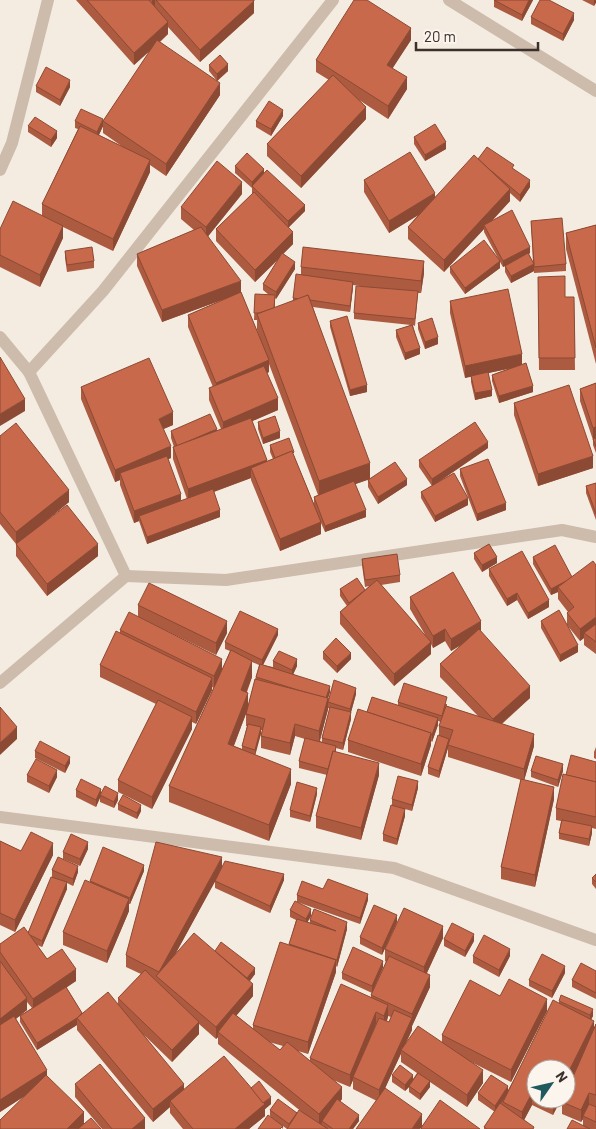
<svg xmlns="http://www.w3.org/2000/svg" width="596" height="1129" font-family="Barlow,sans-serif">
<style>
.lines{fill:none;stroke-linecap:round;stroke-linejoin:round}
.lane{stroke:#cdbbac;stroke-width:12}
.street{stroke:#cdbbac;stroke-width:12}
.wall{fill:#ac5a40;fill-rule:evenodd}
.shaded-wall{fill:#8c4a34}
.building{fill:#c8694b;stroke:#8c4a34}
</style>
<rect width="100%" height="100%" fill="#f4ebe1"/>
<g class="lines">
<polyline class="lane" points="126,576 226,580 562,530 596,537"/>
<g class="street">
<polyline points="449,0 596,91"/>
<polyline points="0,170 12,143 48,0"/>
<polyline points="0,337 29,372 126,576 0,683"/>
<polyline points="29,372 103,291 333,0"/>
<polyline points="0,817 394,868 596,940"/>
</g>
</g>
<g class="wall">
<polygon points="76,0 254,0 254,13 200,62 168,27 168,34 160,42 220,95 166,176 150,165 150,172 113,251 63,227 63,238 40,287 0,267 0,229 42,216 42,204 78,129 75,128 75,121 103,126 99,135 123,147 103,133 103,121 152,49 134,65"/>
<polygon points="494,0 533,0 522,21 494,7"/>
<polygon points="582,0 596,0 594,6"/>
<polygon points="531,17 574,20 563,41 531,24"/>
<polygon points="411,40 392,68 407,89 388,119 359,100 366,119 301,188 267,156 267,144 329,80 316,72 316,60"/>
<polygon points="209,65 228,71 217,81 209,71"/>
<polygon points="36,86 70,87 60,106 36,92"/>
<polygon points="283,116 271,136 256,127 256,121"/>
<polygon points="28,126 57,138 51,147 28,132"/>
<polygon points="414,137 446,149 425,161 414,144"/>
<polygon points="478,159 514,169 530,187 520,202 510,193 510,201 492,221 530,253 529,254 533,263 531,221 566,264 566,271 534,273 534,271 511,283 505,272 505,266 503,267 500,262 500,268 465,294 450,273 450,267 499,260 484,232 484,229 444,272 408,239 408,227 418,215 389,233 364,192 364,180 435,197"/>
<path d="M235 166 264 173 305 211 288 228 293 244 283 254 295 269 276 299 275 298V308L293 301V298L301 274V267L424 273 421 293H418L415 326 413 325 420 354 405 360 396 337V330L411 325 354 319V313L366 287 353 285 350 312 313 307 370 478 407 485 378 504 368 487V480L370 479 355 484 366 517 325 532 321 523V534L280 551 251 480V478L214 492 220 517 147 544 139 521 134 523 120 485V480L115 482 81 399V387L173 425 163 429 171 458 168 459 181 501 187 499 173 459V447H174L171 438V431H217L221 429 209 400V388L213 387 188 327V315L230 297 162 322 137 266V254L194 230 181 219V207L242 194 208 236 241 293 260 338 257 330V320H254L255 294 269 295 263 290V284L279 259 255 282 216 241V229L252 194V188L235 173ZM269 364 318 495 314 497V504L294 456 270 445V452L273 459 267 461 252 421 278 410 267 373 269 372Z"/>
<polygon points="596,225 596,364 566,249 566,233"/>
<polygon points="65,251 94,261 94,268 67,272 65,258"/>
<polygon points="538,277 565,297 574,297 575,370 539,370"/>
<polygon points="450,301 522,364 533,392 499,403 492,381 492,375 511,368 488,373 492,396 475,400 471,382 471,376 465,378 450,313"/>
<polygon points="330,321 367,392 350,396 330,327"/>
<polygon points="418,323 438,344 425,349 418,329"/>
<polygon points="596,383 596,453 593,445 593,440 580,401 580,389"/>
<polygon points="514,403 593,468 538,486 514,415"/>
<polygon points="258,422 280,438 263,444 258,429"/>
<polygon points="0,436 69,502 45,522 98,556 47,596 16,556 16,544 0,524"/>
<polygon points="488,448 436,484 468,505 435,522 421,498 421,492 432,486 419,467 419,460"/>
<polygon points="460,469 506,510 477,521 460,476"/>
<polygon points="596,483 596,520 586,493 586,486"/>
<polygon points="474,553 497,563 482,572 474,559"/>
<polygon points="533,557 572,577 596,565 596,654 584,645 584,638 580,641 567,625 567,613 568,612 558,599 558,592 551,595 533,564"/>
<polygon points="362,559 400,575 400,582 381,585 427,638 410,609 410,597 481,632 530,698 502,724 534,746 524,780 554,799 535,887 501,879 501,867 521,780 448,757 448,748 439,778 428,774 428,767 439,736 439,726 441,722 438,721 438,725 432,742 431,741 431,745 421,776 348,752 348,740 367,712 398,705 398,702 447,704 447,706 479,717 440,677 440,664 464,643 451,651 445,641 433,648 431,644 431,654 394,686 340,624 340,612 347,606 340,596 340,589 365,590 369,586 365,587 362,565"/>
<polygon points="489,569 549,607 528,619 517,600 507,606 489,576"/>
<polygon points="138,605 227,633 216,655 138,617"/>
<polygon points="541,621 578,652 560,662 541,628"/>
<path d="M120 630 222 670 230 651 225 649V642L278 635 263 665 273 667V661L297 666 293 674 330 692 328 698 356 694 351 712V719L343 750 336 748V752L379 775 361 840 316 828V816L327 775 299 768V761L305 739 295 736 290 755 261 748V736L262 730H261L255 755 291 784 269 841 169 802V786L214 688 212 687V690L196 724 192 722V729L152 809 118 792V780L156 704 100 677V665L120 633ZM252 662 259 665 248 706 247 692 252 677ZM328 708 330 709 322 738V742L320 741ZM246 713V726H247L242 746V749L234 746Z"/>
<polygon points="323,652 351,659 337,673 323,659"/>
<polygon points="596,747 596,759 594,758 594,752"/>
<polygon points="35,751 70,763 65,773 35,758"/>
<polygon points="596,762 596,829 592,828 592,833 589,846 559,839 559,833 561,821 556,820 556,808 566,775"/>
<polygon points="531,771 563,771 558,787 531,777"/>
<polygon points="27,775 57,777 49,793 27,782"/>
<polygon points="418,788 412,811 405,809 405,816 397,845 383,841 383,834 392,805 392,799"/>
<polygon points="76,790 101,795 118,800 114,808 100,802 100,796 96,807 76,797"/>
<polygon points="317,794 310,822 290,817 290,810"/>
<polygon points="118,804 141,811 137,819 118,810"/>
<polygon points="0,841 21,851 53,855 15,932 0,925"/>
<polygon points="88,849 80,866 63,859 63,852"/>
<path d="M222 868 284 880 270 913 215 888V881L216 879 176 953 215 951 255 974 250 981 253 996 236 1015 253 1029V1025L289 945 296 920 290 917V910L311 916 307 922 310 923V920L347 929 337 967 336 966V972L308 1054 298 1051 310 1061V1058L371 997V995L386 962 385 961V949L443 938 427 973 430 987 412 1026V1030L406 1043 442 1042V1035L500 996 547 1011 511 1082 469 1061 483 1083 467 1107 430 1082V1087L420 1100 409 1092V1087L405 1091 392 1082V1075L413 1079 417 1073 401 1062V1054L385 1088 422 1125 480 1129H421V1128L420 1129H356L377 1101 353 1089V1080L350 1087 333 1080 342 1099 340 1101 359 1121 353 1129H287L283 1126V1129L270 1116V1110L303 1113 218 1044V1037L216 1039 199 1024V1034L172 1062 144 1035 184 1089 251 1088 271 1104 265 1109V1116L249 1129H183L170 1113V1107L153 1122 77 1030V1025L37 1050 20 1022V1016L32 1008 27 1002V1010L16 1019 47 1076 84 1124 0 1129 24 1096 0 1112V944L28 933 52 877V870L78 872 73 886 67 883V889L42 947 37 945 47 959 76 981 66 987 82 1013 118 1004V998L141 974 126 967V955ZM388 1016 391 1017 389 1022 387 1021ZM376 1024V1025L367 1046ZM269 1042 283 1046 280 1050Z"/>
<polygon points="144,871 130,904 129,904 129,911 107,963 63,945 63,932 90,882 90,881"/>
<polygon points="596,874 596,889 592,884 592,878"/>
<polygon points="323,889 368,900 360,924 297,902 297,895"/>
<polygon points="397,922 382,955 360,944 360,937"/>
<polygon points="444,939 474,941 465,957 444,946"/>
<polygon points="473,956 510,956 499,977 473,963"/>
<polygon points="383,961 372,993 342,979 342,973"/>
<polygon points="596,971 596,999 572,987 572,980"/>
<polygon points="565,973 552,998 529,986 529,980"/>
<polygon points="559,1001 593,1016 591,1019 594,1028 596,1024 596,1129 567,1129 583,1126 583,1119 581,1122 562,1114 562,1102 578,1066 566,1090 566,1069 536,1069 536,1099 561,1099 553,1115 532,1105 524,1120 534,1129 484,1129 484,1127 495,1112 478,1100 478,1093 508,1090 559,1003"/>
<polygon points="75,1084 145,1129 102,1129 75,1097"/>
</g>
<g class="shaded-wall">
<polygon points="152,0 155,0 155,5 152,7"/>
<polygon points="529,0 533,0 522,21 522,15"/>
<polygon points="594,0 596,0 596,3 594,6"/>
<polygon points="254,1 254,13 200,62 200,50"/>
<polygon points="574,13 574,20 563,41 563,34"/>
<polygon points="168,22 168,34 134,65 134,53"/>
<polygon points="411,28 411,40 387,77 387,65"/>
<polygon points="228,64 228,71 217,81 217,74"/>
<polygon points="407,77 407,89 388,119 388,106"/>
<polygon points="70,80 70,87 60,106 60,100"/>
<polygon points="220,83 220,95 166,176 166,164"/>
<polygon points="366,107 366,119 301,188 301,176"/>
<polygon points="283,110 283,116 271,136 271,129"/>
<polygon points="103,119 103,126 97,139 97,132"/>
<polygon points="57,131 57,138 51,147 51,140"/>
<polygon points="446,142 446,149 425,161 425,155"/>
<polygon points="150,160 150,172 113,251 113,239"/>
<polygon points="264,169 264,176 252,186 252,188 252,182"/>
<polygon points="530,180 530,187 520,202 520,195"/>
<polygon points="242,182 242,194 206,239 206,227"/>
<polygon points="510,189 510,201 485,228 484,225 484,229 444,272 444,260"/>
<polygon points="435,193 435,205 389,233 389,221"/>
<polygon points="305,205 305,211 288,228 288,221"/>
<polygon points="63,226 63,238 40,287 40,275"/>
<polygon points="293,232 293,244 255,282 255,270"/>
<polygon points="530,247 530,253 503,267 503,261"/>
<polygon points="424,261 424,273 421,293 421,281"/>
<polygon points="500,261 500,268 465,294 465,288"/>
<polygon points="295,262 295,269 276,299 276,292"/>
<polygon points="534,264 534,271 511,283 511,276"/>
<polygon points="241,281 241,293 162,322 162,310"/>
<polygon points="353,282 353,288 350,312 350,306"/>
<polygon points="438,337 438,344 425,349 425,342"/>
<polygon points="420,348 420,354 405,360 405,353"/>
<polygon points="522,354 522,366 465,378 465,366"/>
<polygon points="269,360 269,372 216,395 216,383"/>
<polygon points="367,385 367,392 350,396 350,390"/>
<polygon points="533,386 533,392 499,403 499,396"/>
<polygon points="492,390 492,396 475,400 475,393"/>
<polygon points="278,398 278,410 223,434 223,422"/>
<polygon points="25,399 25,411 0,426 0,414"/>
<polygon points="173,412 173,425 159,431 159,419"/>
<polygon points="596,427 596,439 593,439 593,440 593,428"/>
<polygon points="217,429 217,435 177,446"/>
<polygon points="280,431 280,438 263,444 263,438"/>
<polygon points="488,442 488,448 432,486 432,479"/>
<polygon points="171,446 171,458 122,479 120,473 120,480 115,482 115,470"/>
<polygon points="593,456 593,468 538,486 538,474"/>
<polygon points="267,460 267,472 251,468 251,478 188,501 188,489"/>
<polygon points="370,463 370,479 319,497 319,481"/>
<polygon points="407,479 407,485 378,504 378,497"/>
<polygon points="69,490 69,502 16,545 16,532"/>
<polygon points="181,494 181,506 139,516 139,521 134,523 134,511"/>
<polygon points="468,498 468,505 435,522 435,516"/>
<polygon points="506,503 506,510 477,521 477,514"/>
<polygon points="220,510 220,517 147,544 147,537"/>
<polygon points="366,510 366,517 325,532 325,526"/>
<polygon points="321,522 321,534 280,551 280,539"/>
<polygon points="98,544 98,556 47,596 47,584"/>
<polygon points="497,557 497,563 482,572 482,565"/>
<polygon points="572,578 558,587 558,592 551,595 551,589"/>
<polygon points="517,593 517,600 507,606 507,599"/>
<polygon points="549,600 549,607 528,619 528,613"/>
<polygon points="596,617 596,629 584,633 584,638 580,641 580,629"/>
<polygon points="227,621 227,633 216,655 216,643"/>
<polygon points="481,621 481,633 451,651 451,639"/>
<polygon points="278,629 278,635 262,667 262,660"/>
<polygon points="445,629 445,641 433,648 433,636"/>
<polygon points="431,642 431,654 394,686 394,674"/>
<polygon points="578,645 578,652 560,662 560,655"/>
<polygon points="351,653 351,659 337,673 337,666"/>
<polygon points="222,659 222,671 214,688 214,676"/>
<polygon points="297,659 297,666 292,677 292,670"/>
<polygon points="252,661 252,677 241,706 241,690"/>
<polygon points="212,678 212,690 196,724 196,712"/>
<polygon points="330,686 330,692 326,705 326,699"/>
<polygon points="530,686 530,698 493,731 493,719"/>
<polygon points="356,688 356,694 350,716 350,709"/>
<polygon points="248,693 248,709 228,760 228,744"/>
<polygon points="328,698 328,710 319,743 319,731"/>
<polygon points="351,712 351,719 343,750 343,743"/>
<polygon points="192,717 192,729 152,809 152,797"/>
<polygon points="438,718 438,725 432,742 432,735"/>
<polygon points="295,724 295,736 290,755 290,743"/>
<polygon points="17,727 17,739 0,755 0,743"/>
<polygon points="261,727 261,734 255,756 255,750"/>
<polygon points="431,733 431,745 421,776 421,764"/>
<polygon points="534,734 534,746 524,781 524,769"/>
<polygon points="449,739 448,748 439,778 439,771"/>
<polygon points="70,757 70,763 65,773 65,766"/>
<polygon points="379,763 379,775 361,840 361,828"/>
<polygon points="563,764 563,771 558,787 558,780"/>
<polygon points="291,769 291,784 269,841 269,825"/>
<polygon points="57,770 57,777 49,793 49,786"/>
<polygon points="418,781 418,788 412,811 412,805"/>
<polygon points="554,787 554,799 535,887 535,875"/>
<polygon points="317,788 317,794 310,822 310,816"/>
<polygon points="101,789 101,796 96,807 96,800"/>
<polygon points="118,793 118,800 114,808 114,802"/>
<polygon points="141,805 141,811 137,819 137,813"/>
<polygon points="405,809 405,816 397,845 397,839"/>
<polygon points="592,826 592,833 589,846 589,839"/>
<polygon points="88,842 88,849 80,866 80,859"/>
<polygon points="53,843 53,855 15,932 15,920"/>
<polygon points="222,857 222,869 161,980 159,979 159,972"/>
<polygon points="144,865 144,871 130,904 130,898"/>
<polygon points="78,866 78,872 73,886 73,879"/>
<polygon points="284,874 284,880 270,913 270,906"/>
<polygon points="67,882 67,889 42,947 42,941"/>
<polygon points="368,894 368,900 360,924 360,918"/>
<polygon points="129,899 129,911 107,963 107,951"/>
<polygon points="311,909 311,916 306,925 306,919"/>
<polygon points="397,915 397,922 382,955 382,948"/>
<polygon points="347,922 347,929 337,967 337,960"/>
<polygon points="443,926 443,938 424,979 424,967"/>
<polygon points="474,934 474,941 465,957 465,951"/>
<polygon points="510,949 510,956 499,977 499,970"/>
<polygon points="336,960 336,972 308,1054 308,1042"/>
<polygon points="383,961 383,968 372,993 372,986"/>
<polygon points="565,966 565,973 552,998 552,991"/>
<polygon points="255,968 255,974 247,984 247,978"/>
<polygon points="76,969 76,981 33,1011 33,999"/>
<polygon points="430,975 430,987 412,1026 412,1014"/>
<polygon points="253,984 253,996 221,1034 218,1032 218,1037 216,1039 216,1027"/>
<polygon points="27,998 27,1010 0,1031 0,1019"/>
<polygon points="547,999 547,1011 511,1082 511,1070"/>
<polygon points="388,1005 388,1017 384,1028 384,1016"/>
<polygon points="593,1009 593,1016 590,1022 590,1015"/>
<polygon points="376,1012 376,1024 354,1077 353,1077 353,1080 350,1087 350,1075"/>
<polygon points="77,1018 77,1025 37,1050 37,1043"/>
<polygon points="412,1018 412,1030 402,1051 401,1050 401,1053 379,1102 379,1090"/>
<polygon points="594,1021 594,1033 566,1090 566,1077"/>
<polygon points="199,1022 199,1034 172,1062 172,1050"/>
<polygon points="47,1070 47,1082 0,1112 0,1100"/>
<polygon points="483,1070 483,1083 467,1107 467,1095"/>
<polygon points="413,1075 413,1081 409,1086 409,1087 405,1091 405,1085"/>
<polygon points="430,1081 430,1087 420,1100 420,1094"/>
<polygon points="184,1084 184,1096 170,1101 170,1107 153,1122 153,1109"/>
<polygon points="508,1086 508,1093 495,1112 495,1106"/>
<polygon points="342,1087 342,1099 323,1122 322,1121 322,1123 319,1126 319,1114"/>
<polygon points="532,1093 532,1105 522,1124 522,1112"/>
<polygon points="589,1093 589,1105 583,1116 583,1119 581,1122 581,1110"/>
<polygon points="271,1097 271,1104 265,1109 265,1116 249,1129 235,1129 262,1104"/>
<polygon points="555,1099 561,1099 553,1115 553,1103"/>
<polygon points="84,1112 84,1124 79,1129 67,1129"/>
<polygon points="422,1114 422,1126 420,1129 412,1129"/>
<polygon points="359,1115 359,1121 353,1129 349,1129"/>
<polygon points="145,1118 145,1129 132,1129"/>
</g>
<g class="building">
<polygon points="87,0 149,0 168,22 134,53"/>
<polygon points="156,0 254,0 254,1 200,50"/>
<polygon points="354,0 367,0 411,28 387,65 407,77 388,106 316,60"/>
<polygon points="494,0 529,0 522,15"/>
<polygon points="540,0 549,0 574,13 563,34 531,17"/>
<polygon points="157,40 220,83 166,164 103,121"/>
<polygon points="220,55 228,64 217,74 209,65"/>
<polygon points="46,67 70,80 60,100 36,86"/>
<polygon points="333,75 366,107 301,176 267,144"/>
<polygon points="269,101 283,110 271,129 256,121"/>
<polygon points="81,109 103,119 97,132 75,121"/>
<polygon points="35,117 57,131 51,140 28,126"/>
<polygon points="435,124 446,142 425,155 414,137"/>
<polygon points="80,126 150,160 113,239 42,204"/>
<polygon points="487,147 514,165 512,168 530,180 520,195 489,169 478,159"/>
<polygon points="410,152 435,193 389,221 364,180"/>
<polygon points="247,153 264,169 252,182 235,166"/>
<polygon points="474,155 510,189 444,260 408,227"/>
<polygon points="217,161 242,182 206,227 181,207"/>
<polygon points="267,170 305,205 288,221 252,186"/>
<polygon points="254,192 293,232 255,270 216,229"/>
<polygon points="13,201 63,226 40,275 0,255 0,229"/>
<polygon points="512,210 530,247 503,261 484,225"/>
<polygon points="562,218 566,264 534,267 534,264 511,276 505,266 528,253 534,264 531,221"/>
<polygon points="596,225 596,348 566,233"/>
<polygon points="201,227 241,281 162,310 137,254"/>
<polygon points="484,240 500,261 465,288 450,267"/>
<polygon points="92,247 94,261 67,265 65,251"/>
<polygon points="303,247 424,261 421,281 301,267"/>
<polygon points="282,253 295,262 276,292 263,284"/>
<polygon points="296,274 353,282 350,306 310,300 308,295 299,299 293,298"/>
<polygon points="565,276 565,297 574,297 575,358 539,358 538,277"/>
<polygon points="356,286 418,291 415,319 354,313"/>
<polygon points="508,289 522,354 465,366 450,301"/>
<polygon points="241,292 269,360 216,383 188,315"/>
<polygon points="255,294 275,295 274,308 259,313 254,313"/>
<polygon points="308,295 370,463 319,481 257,314"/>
<polygon points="347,316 367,385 350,390 330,321"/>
<polygon points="432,318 438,337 425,342 418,323"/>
<polygon points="412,325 420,348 405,353 396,330"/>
<polygon points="0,357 25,399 0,414"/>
<polygon points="149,358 173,412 159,419 171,446 115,470 81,387"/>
<polygon points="526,363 533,386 499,396 492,375"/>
<polygon points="264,366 278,398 223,422 209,388"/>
<polygon points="488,372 492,390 475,393 471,376"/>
<polygon points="596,383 596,427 593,428 580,389"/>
<polygon points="569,385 593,456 538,474 514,403"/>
<polygon points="210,414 217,429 177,446 171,431"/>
<polygon points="275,416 280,431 263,438 258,422"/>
<polygon points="251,418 267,460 188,489 173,447"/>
<polygon points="475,422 488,442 432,479 419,460"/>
<polygon points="16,423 69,490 16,532 0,512 0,436"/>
<polygon points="289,438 294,452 293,453 292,451 275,458 270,445"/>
<polygon points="596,438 596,447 593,439"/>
<polygon points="292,451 321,522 280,539 251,468"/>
<polygon points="167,456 181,494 134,511 120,473"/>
<polygon points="488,459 506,503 477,514 460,469"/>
<polygon points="395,462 407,479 378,497 368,480"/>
<polygon points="454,473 468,498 435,516 421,492"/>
<polygon points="354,481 366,510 325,526 314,497"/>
<polygon points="596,483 596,514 586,486"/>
<polygon points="213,489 220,510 147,537 139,516"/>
<polygon points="67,505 98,544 47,584 16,544"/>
<polygon points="489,544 497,557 482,565 474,553"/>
<polygon points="555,545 572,577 568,580 551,589 533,557"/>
<polygon points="522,551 549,600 528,613 517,593 507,599 489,569"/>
<polygon points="397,554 400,575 365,580 362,559"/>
<polygon points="593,561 596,565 596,617 580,629 567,613 574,607 558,587"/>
<polygon points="453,572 481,621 451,639 445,629 433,636 410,597"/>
<polygon points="357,578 365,590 349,603 340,589"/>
<polygon points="377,580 431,642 394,674 340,612"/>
<polygon points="149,583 227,621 216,643 138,605"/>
<polygon points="559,610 578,645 560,655 541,621"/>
<polygon points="240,611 278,629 262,660 225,642"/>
<polygon points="129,612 222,659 214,676 120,630"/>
<polygon points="596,624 596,642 584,633"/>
<polygon points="479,629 530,686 493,719 440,664"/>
<polygon points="116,631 212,678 196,712 100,665"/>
<polygon points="336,638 351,653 337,666 323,652"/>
<polygon points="231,650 252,661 241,690 248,693 228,744 291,769 269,825 169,786"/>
<polygon points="279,651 297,659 292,670 273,661"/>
<polygon points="260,664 330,686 326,698 301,691 256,677"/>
<polygon points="255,679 328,698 319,731 295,724 290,743 261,736 265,719 246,714"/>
<polygon points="334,680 356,688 350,709 328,702"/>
<polygon points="404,683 447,697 442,716 398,702"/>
<polygon points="372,697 438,718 432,735 431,735 431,733 367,712"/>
<polygon points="158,700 192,717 152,797 118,780"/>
<polygon points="446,706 534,734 524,769 448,745 453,730 439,726"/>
<polygon points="0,707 17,727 0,743"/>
<polygon points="330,707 351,712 343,743 322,738"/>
<polygon points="358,709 431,733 421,764 348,740"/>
<polygon points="248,724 261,727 255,750 242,746"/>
<polygon points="438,735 449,739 439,771 428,767"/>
<polygon points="305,738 336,746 335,752 333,751 328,769 299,761"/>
<polygon points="40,741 70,757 65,766 35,751"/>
<polygon points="333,751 379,763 361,828 316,816"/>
<polygon points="571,755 596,762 596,782 566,775"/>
<polygon points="536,756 563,764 558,780 531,771"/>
<polygon points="36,759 57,770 49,786 27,775"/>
<polygon points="563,774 596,782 596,817 556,808"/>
<polygon points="398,776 418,781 412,805 392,799"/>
<polygon points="81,779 101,789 96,800 76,790"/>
<polygon points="521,779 554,787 535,875 501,867"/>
<polygon points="297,782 317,788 310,816 290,810"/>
<polygon points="105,786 118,793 114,802 100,795"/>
<polygon points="123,795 141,805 137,813 118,804"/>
<polygon points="391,805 405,809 397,839 383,834"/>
<polygon points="562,820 592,826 589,839 559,833"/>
<polygon points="31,832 53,843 15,920 0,913 0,841 21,851"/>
<polygon points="71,834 88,842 80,859 63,852"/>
<polygon points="156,842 222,857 159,972 126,955"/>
<polygon points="103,847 144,865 130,898 90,881"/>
<polygon points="58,857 78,866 73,879 52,870"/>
<polygon points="225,861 284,874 270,906 215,881"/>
<polygon points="596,874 596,882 592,878"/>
<polygon points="51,877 67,882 42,941 30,935 28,933"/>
<polygon points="328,879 368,894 360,918 297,895 302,881 323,889"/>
<polygon points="85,880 129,899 107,951 63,932"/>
<polygon points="295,901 311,909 306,919 290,910"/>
<polygon points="374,905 397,915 382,948 360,937"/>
<polygon points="404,908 443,926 424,967 385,949"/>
<polygon points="314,909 347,922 337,960 289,944 297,919 336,931 310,920"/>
<polygon points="452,923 474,934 465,951 444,939"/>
<polygon points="24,927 47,959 62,949 76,969 33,999 0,952 0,944"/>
<polygon points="194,933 253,984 216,1027 156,976"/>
<polygon points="484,935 510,949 499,970 473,956"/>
<polygon points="221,942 255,968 247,978 215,951"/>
<polygon points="280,942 336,960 308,1042 253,1025"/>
<polygon points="353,947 383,961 372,986 342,973"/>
<polygon points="542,954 565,966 552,991 529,980"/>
<polygon points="389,956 430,975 412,1014 371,995"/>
<polygon points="0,961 27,998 0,1019"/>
<polygon points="581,963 596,971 596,993 572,980"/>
<polygon points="145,970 199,1022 172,1050 118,998"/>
<polygon points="509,979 547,999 511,1070 442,1035 470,980 500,996"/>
<polygon points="341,984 388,1005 384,1016 376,1012 350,1075 310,1058"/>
<polygon points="66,987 82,1013 77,1018 37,1043 20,1016"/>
<polygon points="108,992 184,1084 153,1109 77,1018"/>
<polygon points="561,995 593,1009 590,1015 559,1001"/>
<polygon points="553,1000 594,1021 566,1077 566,1069 536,1069 536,1095 532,1093 522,1112 503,1102"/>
<polygon points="394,1010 412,1018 379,1090 353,1077 379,1018 389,1022"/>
<polygon points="233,1013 280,1050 287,1042 342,1087 319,1114 218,1032"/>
<polygon points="14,1016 47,1070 0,1100 0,1025"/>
<polygon points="596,1024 596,1095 589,1093 581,1110 562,1102 563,1099 566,1099 566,1093"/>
<polygon points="418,1026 483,1070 467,1095 401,1050"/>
<polygon points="224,1056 265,1104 235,1129 193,1129 170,1101"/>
<polygon points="100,1064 145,1118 132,1129 112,1129 75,1084"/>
<polygon points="400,1065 413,1075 405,1085 392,1075"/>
<polygon points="418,1073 430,1081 420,1094 409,1086"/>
<polygon points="46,1075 84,1112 67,1129 0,1129 0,1120"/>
<polygon points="491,1075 508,1086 495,1106 478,1093"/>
<polygon points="259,1081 271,1097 263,1103 251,1088"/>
<polygon points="385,1088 422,1114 412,1129 356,1129"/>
<polygon points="278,1099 297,1113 289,1124 270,1110"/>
<polygon points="337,1099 359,1115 349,1129 333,1129 322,1121"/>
<polygon points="545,1099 555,1099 553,1103"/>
<polygon points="440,1100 480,1129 422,1129 421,1128"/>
<polygon points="500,1103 534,1127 533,1129 487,1129 484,1127"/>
<polygon points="589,1104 596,1107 596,1122 583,1116"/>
<polygon points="299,1110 328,1129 287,1129"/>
<polygon points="268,1115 283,1126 280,1129 258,1129"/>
<polygon points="91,1118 101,1129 78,1129"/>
<polygon points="572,1120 590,1129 567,1129"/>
</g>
<g transform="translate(551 1084) rotate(56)"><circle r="24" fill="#fbf5ee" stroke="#aea6a0"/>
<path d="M0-4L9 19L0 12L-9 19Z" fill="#1f5a5e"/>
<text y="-8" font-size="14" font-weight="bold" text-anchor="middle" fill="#3b302b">N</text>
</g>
<path d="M416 42v8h122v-8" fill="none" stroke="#3b302b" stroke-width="2.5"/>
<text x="424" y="42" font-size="15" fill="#3b302b" stroke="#fbf5ee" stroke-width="4" paint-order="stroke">20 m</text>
</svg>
